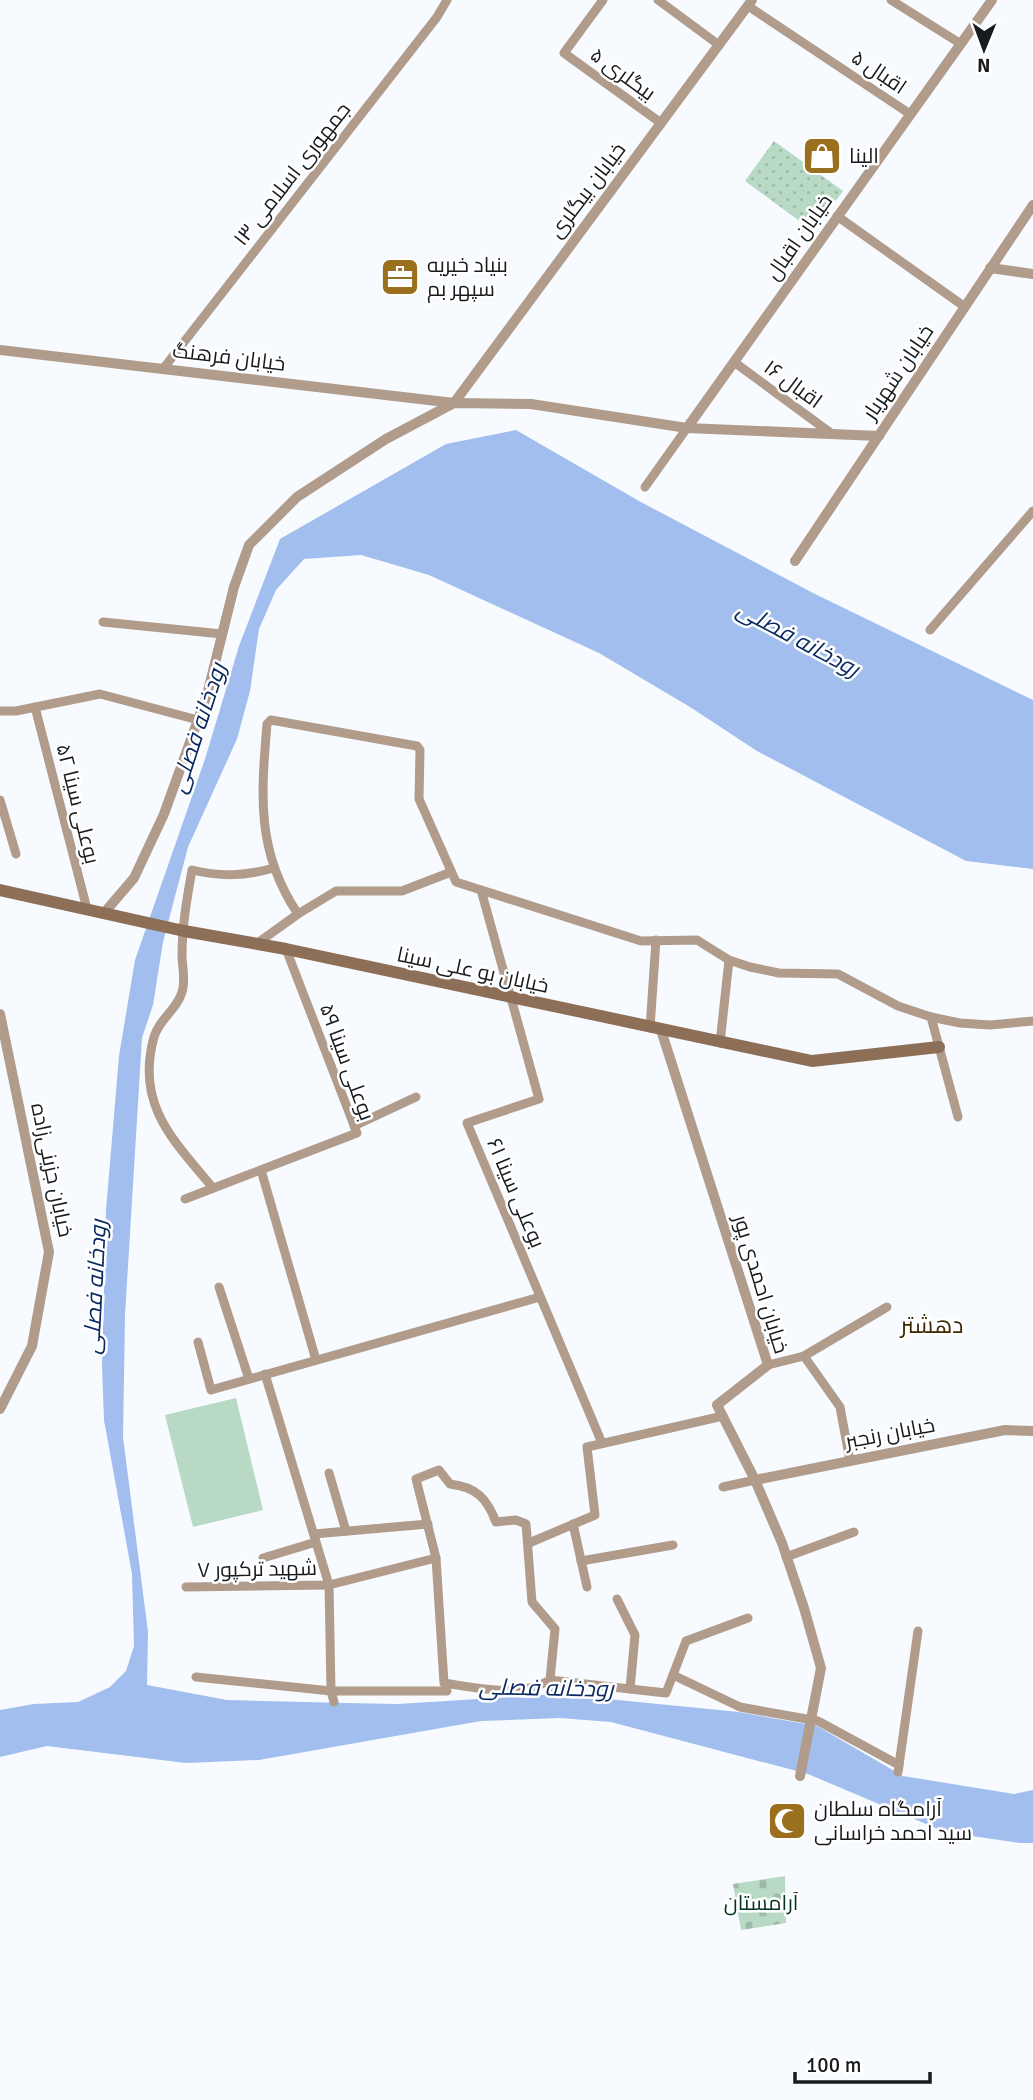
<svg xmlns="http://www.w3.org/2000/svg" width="1033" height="2100" font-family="Signika,Cairo,sans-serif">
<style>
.cemetery{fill:url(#cemetery-stones)}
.park{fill:url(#park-dots)}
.pitch{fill:#b8dac5}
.water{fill:#a1beee}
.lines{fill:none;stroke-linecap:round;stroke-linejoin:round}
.minor{stroke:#b19c8c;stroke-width:9}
.tertiary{stroke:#b19c8c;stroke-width:10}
.secondary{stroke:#8d6f58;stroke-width:12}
.labels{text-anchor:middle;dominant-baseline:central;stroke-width:5;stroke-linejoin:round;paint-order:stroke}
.street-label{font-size:21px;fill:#181b1e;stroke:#fff}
.poi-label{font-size:21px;fill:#181b1e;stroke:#fff;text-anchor:start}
.park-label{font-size:21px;fill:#03331e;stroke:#fff}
.water-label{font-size:23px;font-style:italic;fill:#092960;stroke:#fff}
.neighbourhood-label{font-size:23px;fill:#3c2801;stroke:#fff}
</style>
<defs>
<pattern id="cemetery-stones" width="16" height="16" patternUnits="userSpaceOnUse" patternTransform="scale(1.75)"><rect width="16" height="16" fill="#b8dac5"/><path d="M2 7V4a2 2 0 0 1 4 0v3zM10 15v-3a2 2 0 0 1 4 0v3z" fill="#9dbaa9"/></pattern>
<pattern id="park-dots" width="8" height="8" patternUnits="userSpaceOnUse" patternTransform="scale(1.75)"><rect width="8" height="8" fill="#b8dac5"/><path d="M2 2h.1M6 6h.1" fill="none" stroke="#9dbaa9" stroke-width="1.8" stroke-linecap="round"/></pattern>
</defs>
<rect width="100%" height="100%" fill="#f7fbff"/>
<polygon class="cemetery" points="785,1876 786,1923 741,1930 733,1884"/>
<polygon class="park" points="774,141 843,191 813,231 745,181"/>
<polygon class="pitch" points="236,1398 263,1510 193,1527 165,1415"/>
<polygon class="water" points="516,430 639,501 813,593 1033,700 1033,869 966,861 757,751 690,707 599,653 429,575 361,555 304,559 276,590 259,629 250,691 237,739 188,847 163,942 153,1005 142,1038 125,1315 123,1437 148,1632 147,1685 227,1700 344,1703 398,1704 557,1694 739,1712 817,1726 903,1776 1014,1794 1033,1790 1033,1843 1019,1843 945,1832 808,1774 611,1722 560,1718 481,1721 259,1760 186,1763 47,1746 0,1757 0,1710 34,1704 78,1702 110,1687 126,1671 134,1646 132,1574 104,1420 102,1366 106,1210 119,1056 135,960 205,759 239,646 280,539 446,444"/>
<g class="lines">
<g class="minor">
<polyline points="603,0 564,53 661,123"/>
<polyline points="658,0 719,45"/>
<polyline points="891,0 961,44"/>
<polyline points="748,6 910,114"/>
<polyline points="837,216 965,307"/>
<polyline points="734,362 832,434"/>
<polyline points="163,369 437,17 447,0"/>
<polyline points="645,487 687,428"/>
<polyline points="103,622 222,634"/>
<polyline points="930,630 1033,511"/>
<polyline points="35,707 87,909"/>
<polyline points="0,711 16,711 100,694 198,720"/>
<polyline points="0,800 16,854"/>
<polyline points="481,890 539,1099 467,1123 602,1443"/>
<path d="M298 914C256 852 261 795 267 724L271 720 417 746 420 750 419 799 456 882 641 941 697 940 729 960 750 967 779 973 838 974 898 1006 931 1017 960 1023 990 1025 1033 1021"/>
<polyline points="256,944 298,914 336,891 402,891 451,872"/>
<polyline points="931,1017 958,1117"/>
<polyline points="650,1028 656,940"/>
<polyline points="720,1043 729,960"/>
<polyline points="354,1126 416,1097"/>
<polyline points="261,1170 316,1360"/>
<path d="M213 1188C174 1141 135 1105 154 1037 159 1019 177 1010 182 992 186 980 182 967 182 955 182 926 187 898 192 870 221 877 245 876 274 868"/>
<polyline points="185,1199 357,1133 286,949"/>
<polyline points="219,1287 249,1379"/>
<polyline points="198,1342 211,1390 540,1297"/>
<polyline points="804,1356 840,1407 850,1461"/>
<polyline points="768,1365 804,1356 887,1307"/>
<polyline points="265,1374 329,1585 331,1691 334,1702"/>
<polyline points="329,1473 346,1531"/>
<polyline points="723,1487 755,1480"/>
<polyline points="573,1524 587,1587"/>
<polyline points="314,1534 428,1524"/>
<polyline points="529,1543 595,1515 587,1447 723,1416"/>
<polyline points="786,1557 854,1532"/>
<polyline points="263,1558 316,1542"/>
<polyline points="581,1561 673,1545"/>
<polyline points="186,1587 329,1585 436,1558"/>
<polyline points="617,1599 635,1635 630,1689"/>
<polyline points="673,1675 740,1707 818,1721 899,1765"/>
<polyline points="196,1677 331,1691 447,1691"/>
<path d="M554 1694 550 1680C520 1698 477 1688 444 1683L436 1558 416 1479 439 1470 450 1484C477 1487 487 1499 496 1522L516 1520 526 1524 532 1602 555 1629 550 1680 666 1693 686 1641 748 1618"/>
<polyline points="898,1772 918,1631"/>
</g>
<g class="tertiary">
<polyline points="990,268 1033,274"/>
<polyline points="0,350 454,403 752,0"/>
<polyline points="687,428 992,0"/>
<polyline points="795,561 1033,205"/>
<polyline points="104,913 134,878 164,814 207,695 234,587 249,545 297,497 386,439 454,403 531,404 687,428 879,436"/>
<polyline points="0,1014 49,1252 32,1346 0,1409"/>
<polyline points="661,1030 768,1365 717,1405 755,1480 782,1543 804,1608 821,1668 800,1776"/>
<polyline points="755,1480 1005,1430 1033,1431"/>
</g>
<polyline class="secondary" points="0,890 184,931 286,949 812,1061 939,1047"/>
</g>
<defs>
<g id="shop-square" transform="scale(2.0125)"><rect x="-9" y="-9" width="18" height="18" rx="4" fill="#9a6f1d" stroke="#fff"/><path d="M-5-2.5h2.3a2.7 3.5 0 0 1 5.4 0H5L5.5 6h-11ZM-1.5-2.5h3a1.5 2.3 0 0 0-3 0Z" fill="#fff"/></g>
<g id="office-square" transform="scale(2.0125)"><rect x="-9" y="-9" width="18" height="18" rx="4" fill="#9a6f1d" stroke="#fff"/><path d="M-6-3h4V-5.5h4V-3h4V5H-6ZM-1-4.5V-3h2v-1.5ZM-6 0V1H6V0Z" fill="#fff"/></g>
<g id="mosque-square" transform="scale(2.0125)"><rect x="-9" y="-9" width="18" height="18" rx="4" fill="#9a6f1d" stroke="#fff"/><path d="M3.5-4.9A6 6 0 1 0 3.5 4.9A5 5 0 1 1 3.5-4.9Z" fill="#fff"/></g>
</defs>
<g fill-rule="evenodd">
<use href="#shop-square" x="822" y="156"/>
<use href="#office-square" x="400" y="277"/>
<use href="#mosque-square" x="787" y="1821"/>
</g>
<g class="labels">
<g class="street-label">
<text transform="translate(879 72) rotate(34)">اقبال ۵</text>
<text transform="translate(623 74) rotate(36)">بیگلری ۵</text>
<text transform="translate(292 174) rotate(-52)">جمهوری اسلامی ۱۳</text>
<text transform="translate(587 190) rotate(-53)">خیابان بیگلری</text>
<text transform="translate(799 237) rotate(-55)">خیابان اقبال</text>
<text transform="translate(229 357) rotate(7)">خیابان فرهنگ</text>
<text transform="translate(898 372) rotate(-56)">خیابان شهریار</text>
<text transform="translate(793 384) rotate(36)">اقبال ۱۶</text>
<text transform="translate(78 804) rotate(76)">بوعلی سینا ۵۲</text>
<text transform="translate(473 970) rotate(12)">خیابان بو علی سینا</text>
<text transform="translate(347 1062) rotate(70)">بوعلی سینا ۵۹</text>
<text transform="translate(52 1170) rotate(78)">خیابان جزینی‌زاده</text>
<text transform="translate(516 1193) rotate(67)">بوعلی سینا ۶۱</text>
<text transform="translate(761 1284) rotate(73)">خیابان احمدی پور</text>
<text transform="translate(890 1433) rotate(-11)">خیابان رنجبر</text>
<text transform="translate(257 1569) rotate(-1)">شهید ترکپور ۷</text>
</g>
<g class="poi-label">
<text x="849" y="156">الینا</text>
<text x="427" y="265">بنیاد خیریه<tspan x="427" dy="24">سپهر بم</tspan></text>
<text x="814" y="1809">آرامگاه سلطان<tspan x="814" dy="24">سید احمد خراسانی</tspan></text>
</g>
<g class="park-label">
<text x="761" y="1903">آرامستان</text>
</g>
<g class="water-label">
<text transform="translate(798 639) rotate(28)">رودخانه فصلی</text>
<text transform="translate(198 728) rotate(-72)">رودخانه فصلی</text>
<text transform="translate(95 1287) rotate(-87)">رودخانه فصلی</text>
<text transform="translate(546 1688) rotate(1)">رودخانه فصلی</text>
</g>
<g class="neighbourhood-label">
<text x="932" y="1325">دهشتر</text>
</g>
</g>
<g transform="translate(984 49) rotate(181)" stroke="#ffffff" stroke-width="5" paint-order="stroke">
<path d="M0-5L12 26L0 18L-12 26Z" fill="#181b1e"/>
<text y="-10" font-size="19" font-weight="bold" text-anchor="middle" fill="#181b1e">N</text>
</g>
<path d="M795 2072v10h135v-10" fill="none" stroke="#181b1e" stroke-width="3.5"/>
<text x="806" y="2072" font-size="21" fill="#181b1e" stroke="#ffffff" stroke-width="5" paint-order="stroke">100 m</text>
</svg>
